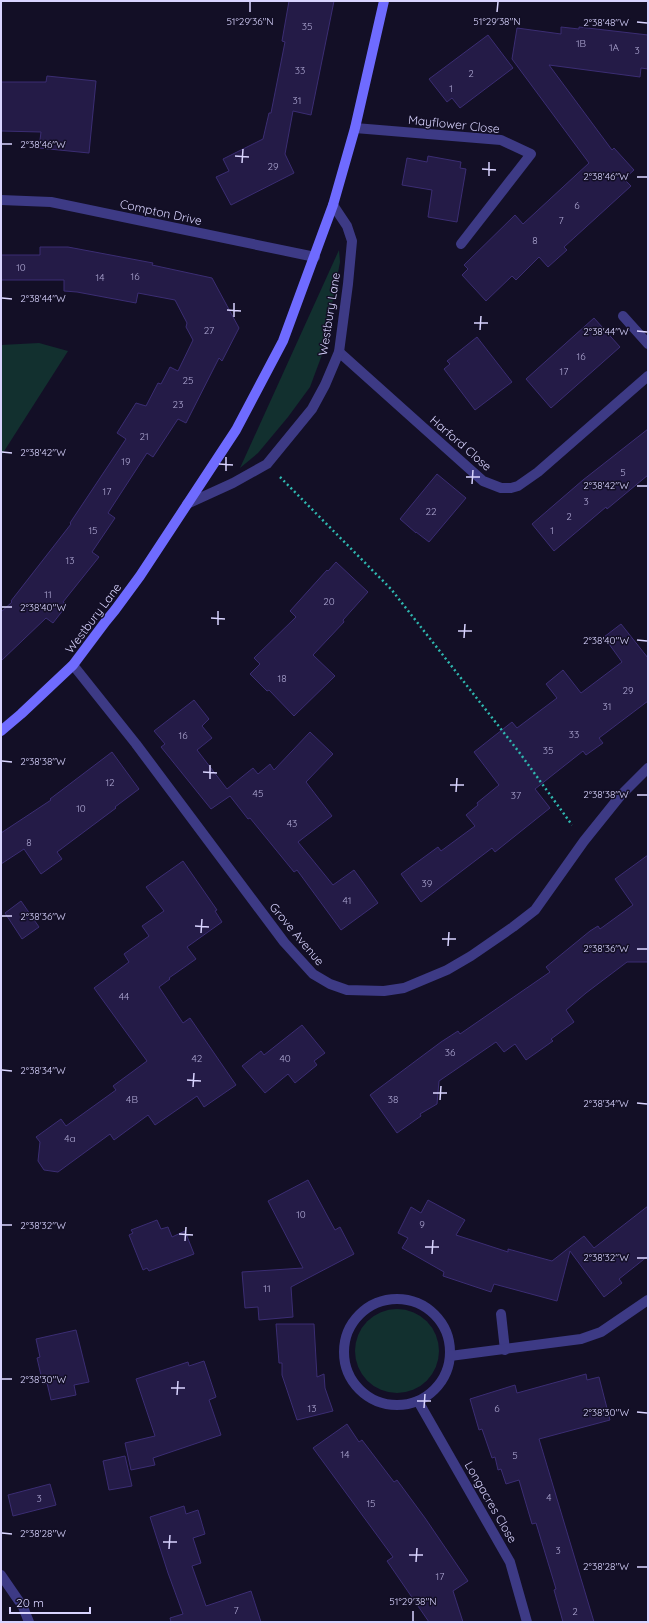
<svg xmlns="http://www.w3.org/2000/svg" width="649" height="1623" font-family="Quicksand,sans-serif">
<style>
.green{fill:#12302f}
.building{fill:#241b47;stroke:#3b2d73}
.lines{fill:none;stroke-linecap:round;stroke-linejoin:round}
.path{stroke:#2fb8b0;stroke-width:2.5;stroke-dasharray:2 3;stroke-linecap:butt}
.street{stroke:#3d3a85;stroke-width:10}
.secondary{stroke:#6f6bff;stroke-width:10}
.ticks{fill:none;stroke:#d9d4ff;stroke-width:1.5}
.labels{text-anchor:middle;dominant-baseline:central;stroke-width:3;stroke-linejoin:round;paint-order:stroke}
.number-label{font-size:10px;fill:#aca6d1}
.street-label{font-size:12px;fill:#d9d4ff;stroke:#130f26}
.ticks-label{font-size:10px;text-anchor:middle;fill:#d9d4ff;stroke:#130f26;stroke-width:3;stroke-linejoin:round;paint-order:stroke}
</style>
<rect width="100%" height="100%" fill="#130f26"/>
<g class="green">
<polygon points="339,250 340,262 323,352 310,387 288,417 258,453 240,468"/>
<polygon points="39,343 68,351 1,456 1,345"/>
<circle cx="397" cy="1351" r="42"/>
</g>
<g class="building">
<polygon points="289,1 334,1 311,115 293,111 285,154 294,173 231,205 216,177 229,171 223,159 263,139 269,113 271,113 285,42 282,41"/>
<polygon points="561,27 579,29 579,27 648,35 648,69 641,68 640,77 549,65 612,150 614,148 634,170 624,179 631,186 564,247 567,250 548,267 539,257 516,280 512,276 486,301 462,275 468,269 464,265 515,215 523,224 589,163 512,59 517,28 561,34"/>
<polygon points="488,35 513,68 460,108 452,98 447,102 429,79"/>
<polygon points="47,76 96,81 89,153 39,148 41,132 1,131 1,82 46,82"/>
<polygon points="428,156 461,162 460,168 466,169 457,222 428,217 432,190 402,185 407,158 427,162"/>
<polygon points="40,247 68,247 153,263 152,265 212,278 239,328 222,361 219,358 186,423 178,419 153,457 147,453 108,513 115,518 92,552 99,557 63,602 67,605 53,623 46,618 1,661 1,612 12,602 11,601 71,524 70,523 126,439 117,433 136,403 146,406 158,383 161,384 170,367 178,371 193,340 186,327 187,323 175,300 138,293 136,303 77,292 64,291 64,280 1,280 1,255 40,255"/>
<polygon points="594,318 620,347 551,408 526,379"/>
<polygon points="477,337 512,382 475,410 444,369 450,364 447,361"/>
<polygon points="648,429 648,475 607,509 606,507 554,551 532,524 583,480"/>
<polygon points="437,474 466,498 429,542 416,532 416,533 400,519"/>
<polygon points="336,562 368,592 343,620 344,622 313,655 335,676 294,716 269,690 267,691 250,674 260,664 254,658 296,617 290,611 327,570 328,571"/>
<polygon points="621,624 648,658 648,701 599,738 603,743 586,755 583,751 535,789 550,808 495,852 492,848 421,902 401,874 438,847 441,851 475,826 466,815 478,805 477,803 499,785 474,752 512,722 517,728 557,698 546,684 563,670 581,693 622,662 604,637"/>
<polygon points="194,700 209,719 202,726 212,738 197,750 227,789 253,768 258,774 270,764 274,770 310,732 333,754 306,782 332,816 298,842 333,885 354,870 378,903 341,930 297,870 294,872 250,818 248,819 230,796 211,809 161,747 165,744 154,731"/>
<polygon points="112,752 139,789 115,807 116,808 57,852 62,859 41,874 24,849 1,864 1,833 51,800 50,799"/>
<polygon points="648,855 648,962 627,962 586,993 566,1010 574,1022 551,1039 553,1041 526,1060 515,1044 504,1052 496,1042 439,1081 437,1104 420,1114 421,1116 397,1133 370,1095 441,1042 458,1031 460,1034 550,972 546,967 590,931 598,926 600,929 633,905 615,879"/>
<polygon points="183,861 217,910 215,911 222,922 187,947 196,959 169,978 170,979 159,987 183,1023 190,1018 236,1085 204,1107 197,1096 155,1125 148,1115 114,1140 110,1134 58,1172 44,1170 38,1161 40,1142 36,1137 61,1119 66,1126 116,1090 113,1086 147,1061 94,988 129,962 124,954 149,936 142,926 164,911 146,887"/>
<polygon points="21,901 39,927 22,939 5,913"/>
<polygon points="302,1025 325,1053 314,1061 317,1065 295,1083 288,1074 265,1093 242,1066 261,1051 264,1055"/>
<polygon points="308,1180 335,1230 340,1227 354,1254 291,1287 293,1317 259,1320 258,1307 245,1308 242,1272 303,1268 268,1201"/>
<polygon points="428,1200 465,1220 456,1235 508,1252 508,1249 552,1261 584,1236 594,1248 648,1206 648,1256 619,1279 622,1283 604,1297 570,1251 557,1301 494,1284 491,1292 443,1276 444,1272 402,1248 408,1238 398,1233 411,1207 421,1213"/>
<polygon points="157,1220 161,1229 168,1227 172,1237 185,1231 194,1254 149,1271 147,1268 143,1270 129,1235 133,1233 131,1230"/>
<polygon points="276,1324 314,1324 317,1377 324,1374 325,1388 333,1411 297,1420 282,1375 282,1363 279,1363"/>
<polygon points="76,1330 89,1382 74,1385 76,1395 51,1400 47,1383 43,1384 37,1358 40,1357 36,1339"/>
<polygon points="204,1361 216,1397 209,1400 221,1435 153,1458 155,1465 131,1470 125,1443 155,1436 136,1379 188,1362 189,1366"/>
<polygon points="586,1374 587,1380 599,1377 610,1420 539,1439 594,1622 563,1622 554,1590 556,1589 536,1523 532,1524 519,1480 506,1484 501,1469 498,1470 495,1457 492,1458 482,1429 479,1430 470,1399 515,1385 517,1393"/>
<polygon points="347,1424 359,1442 362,1440 394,1482 397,1480 425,1518 468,1581 453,1591 463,1622 429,1622 387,1561 393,1557 313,1448"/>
<polygon points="125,1456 132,1486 109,1490 103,1461"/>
<polygon points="50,1484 56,1505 13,1516 8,1495"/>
<polygon points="184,1506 186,1514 198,1510 205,1534 193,1538 201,1563 192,1566 206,1606 251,1591 261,1622 171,1622 170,1618 183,1614 168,1573 150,1517"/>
</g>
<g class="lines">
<polyline class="path" points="280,477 391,589 519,752 572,825"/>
<g class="street">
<polyline points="355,128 501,140 531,154 461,244"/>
<polyline points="1,200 51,202 315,257"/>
<polyline points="623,316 648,344"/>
<polyline points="339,352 483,481 501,488 511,488 518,486 538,472 648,376"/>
<polyline points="187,504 233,483 267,464 312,409 325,385 339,352 348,284 352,241 347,226 333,205"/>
<polyline points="73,665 136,744 284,942 313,974 330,984 347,990 384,991 404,988 447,970 471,956 513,927 535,910 584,841 621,795 648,768"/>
<circle cx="397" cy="1352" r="53"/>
<polyline points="501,1314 505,1350"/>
<polyline points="450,1356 581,1339 601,1332 648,1300"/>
<polyline points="418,1401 510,1562 527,1622"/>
<polyline points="1,1575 23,1607 29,1622"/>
</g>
<polyline class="secondary" points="1,731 21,714 73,665 106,621 115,610 140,576 236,430 283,341 333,205 355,128 384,1"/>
</g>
<path class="ticks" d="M250 12V2M497 12 498 2M637 22 647 23M2 144H12M235 156 249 157M242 163 243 149M482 169 496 170M489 176V162M637 177H647M2 298 12 299M227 310 241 311M234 317V303M474 323H488M480 330 481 316M637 331 647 332M2 452 12 453M219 464 233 465M226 471V457M466 477H480M472 484 473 470M637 486H647M2 607H12M211 618 225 619M218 625V611M458 631H472M464 638 465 624M637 640 647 641M2 761 12 762M203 772 217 773M210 779V765M450 785H464M456 792 457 778M637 795H647M2 916H12M195 926 209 927M201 933 202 919M442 939H456M448 946 449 932M637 949H647M2 1070 12 1071M187 1080 201 1081M193 1087 194 1073M433 1093H447M440 1100 441 1086M637 1103 647 1104M2 1225H12M179 1234 193 1235M185 1241 186 1227M425 1247H439M432 1254 433 1240M637 1258H647M2 1379H12M171 1388H185M177 1395 178 1381M417 1401H431M424 1408 425 1394M637 1412 647 1413M2 1533 12 1534M163 1542H177M169 1549 170 1535M409 1555H423M416 1562 417 1548M637 1567H647M413 1621V1611"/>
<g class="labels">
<g class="number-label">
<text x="307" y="26">35</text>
<text x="581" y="43">1B</text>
<text x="614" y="47">1A</text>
<text x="637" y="50">3</text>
<text x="300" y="70">33</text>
<text x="471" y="73">2</text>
<text x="451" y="88">1</text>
<text x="297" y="100">31</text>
<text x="273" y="166">29</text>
<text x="577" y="205">6</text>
<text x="561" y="220">7</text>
<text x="535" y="240">8</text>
<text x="21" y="267">10</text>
<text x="135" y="276">16</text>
<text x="100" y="277">14</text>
<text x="209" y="330">27</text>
<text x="581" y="356">16</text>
<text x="564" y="371">17</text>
<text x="188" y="380">25</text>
<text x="178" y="404">23</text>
<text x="144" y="436">21</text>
<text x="126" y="461">19</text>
<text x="623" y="472">5</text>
<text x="107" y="491">17</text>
<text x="586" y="501">3</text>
<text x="431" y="511">22</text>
<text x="569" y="516">2</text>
<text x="93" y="530">15</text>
<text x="552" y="530">1</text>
<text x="70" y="560">13</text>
<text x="48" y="594">11</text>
<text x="329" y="601">20</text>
<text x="282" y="678">18</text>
<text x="628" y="690">29</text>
<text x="607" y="706">31</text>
<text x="574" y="734">33</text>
<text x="183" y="735">16</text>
<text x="548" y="750">35</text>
<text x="110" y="782">12</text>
<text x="258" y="793">45</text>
<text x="516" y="795">37</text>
<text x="81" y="808">10</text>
<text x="292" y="823">43</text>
<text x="29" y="842">8</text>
<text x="427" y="883">39</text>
<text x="347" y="900">41</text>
<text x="124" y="996">44</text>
<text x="450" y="1052">36</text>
<text x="197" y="1058">42</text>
<text x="285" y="1058">40</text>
<text x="132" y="1099">4B</text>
<text x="393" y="1099">38</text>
<text x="70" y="1138">4a</text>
<text x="301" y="1214">10</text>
<text x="422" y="1224">9</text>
<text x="267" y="1288">11</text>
<text x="312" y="1408">13</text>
<text x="497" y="1408">6</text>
<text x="345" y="1454">14</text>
<text x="515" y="1455">5</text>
<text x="549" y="1497">4</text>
<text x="39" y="1498">3</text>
<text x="371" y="1503">15</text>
<text x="558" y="1550">3</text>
<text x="440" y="1576">17</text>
<text x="236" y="1610">7</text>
<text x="575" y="1611">2</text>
</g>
<g class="street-label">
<text transform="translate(454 124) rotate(6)">Mayflower Close</text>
<text transform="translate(161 212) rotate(12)">Compton Drive</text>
<text transform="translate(329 314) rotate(-81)">Westbury Lane</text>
<text transform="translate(461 443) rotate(41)">Harford Close</text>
<text transform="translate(93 618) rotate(-53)">Westbury Lane</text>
<text transform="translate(297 934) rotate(50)">Grove Avenue</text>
<text transform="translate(491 1502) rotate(60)">Longacres Close</text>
</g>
</g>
<g class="ticks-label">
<text x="250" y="25">51°29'36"N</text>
<text x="497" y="25">51°29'38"N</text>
<text x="606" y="26">2°38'48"W</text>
<text x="43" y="148">2°38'46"W</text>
<text x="606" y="180">2°38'46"W</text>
<text x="43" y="302">2°38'44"W</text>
<text x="606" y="335">2°38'44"W</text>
<text x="43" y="456">2°38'42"W</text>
<text x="606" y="489">2°38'42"W</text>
<text x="43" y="611">2°38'40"W</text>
<text x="606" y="644">2°38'40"W</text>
<text x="43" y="765">2°38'38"W</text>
<text x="606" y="798">2°38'38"W</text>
<text x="43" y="920">2°38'36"W</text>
<text x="606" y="952">2°38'36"W</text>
<text x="43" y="1074">2°38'34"W</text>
<text x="606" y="1107">2°38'34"W</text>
<text x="43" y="1229">2°38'32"W</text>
<text x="606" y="1261">2°38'32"W</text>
<text x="43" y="1383">2°38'30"W</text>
<text x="606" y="1416">2°38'30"W</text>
<text x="43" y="1537">2°38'28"W</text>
<text x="606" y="1570">2°38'28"W</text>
<text x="413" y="1605">51°29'38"N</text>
</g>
<rect width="649" height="1623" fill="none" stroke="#d9d4ff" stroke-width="4"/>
<path d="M10 1607v6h80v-6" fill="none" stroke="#d9d4ff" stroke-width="2"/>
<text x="16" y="1607" font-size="12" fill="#d9d4ff" stroke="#130f26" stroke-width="3" paint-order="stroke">20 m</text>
</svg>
